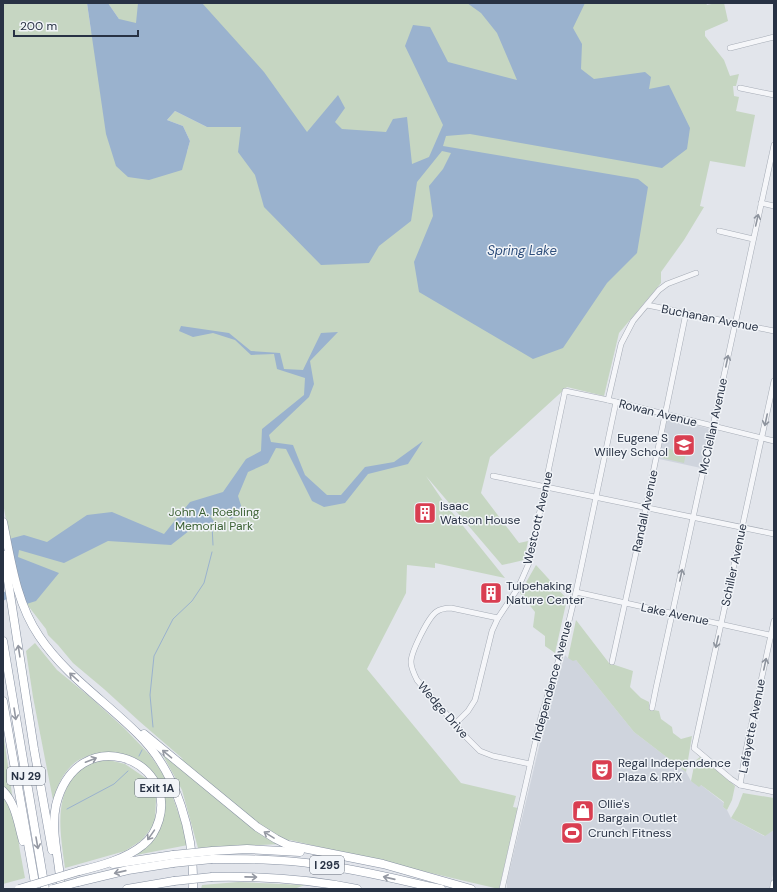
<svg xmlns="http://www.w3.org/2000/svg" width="777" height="892" font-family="'DM Sans',sans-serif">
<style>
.built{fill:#cfd4dd}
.green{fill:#c6d6c2}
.water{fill:#9ab2ce}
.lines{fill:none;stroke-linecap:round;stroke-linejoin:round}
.stream{stroke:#9ab2ce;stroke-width:1}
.river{stroke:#9ab2ce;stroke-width:7}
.minor-casing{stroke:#a6acb6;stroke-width:6}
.major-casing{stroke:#a0a9b8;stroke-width:7}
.highway-casing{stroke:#8892a3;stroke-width:9}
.minor{stroke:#f5f6f9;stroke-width:5}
.major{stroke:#fff;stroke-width:6}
.highway{stroke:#fff;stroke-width:8}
.highway-bridge-casing{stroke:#8892a3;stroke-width:9;stroke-linecap:butt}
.highway-bridge{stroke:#fff;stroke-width:8}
.oneway{stroke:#8e949e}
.oneway2{stroke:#9498a2}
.labels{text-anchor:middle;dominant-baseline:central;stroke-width:3;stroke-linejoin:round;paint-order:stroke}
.shield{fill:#f1f4f8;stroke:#646c7a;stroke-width:1}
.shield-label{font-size:11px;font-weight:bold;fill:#283244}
.street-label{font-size:12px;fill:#283244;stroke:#f1f4f8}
.poi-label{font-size:12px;fill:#283244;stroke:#f1f4f8;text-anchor:start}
.park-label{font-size:12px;fill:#3c6134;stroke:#f1f4f8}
.water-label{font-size:13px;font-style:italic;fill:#2f4f7c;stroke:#f1f4f8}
</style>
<rect width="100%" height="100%" fill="#e2e5eb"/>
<g class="built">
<polygon points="669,418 710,429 701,468 659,459 667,420"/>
<polygon points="565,655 568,658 576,660 634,732 686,772 691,781 701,785 724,803 723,807 727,810 731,818 764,836 774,830 774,870 770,889 507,889 507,881 544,726"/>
</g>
<g class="green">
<polygon points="3,3 87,3 91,31 187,152 190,141 183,126 167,120 175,111 207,127 119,19 108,3 706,3 707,5 716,3 724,3 728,21 705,31 705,36 724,60 730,76 739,74 736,86 733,86 734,96 739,97 736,111 755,115 745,167 710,161 700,206 704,207 684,240 661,272 661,283 619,333 604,396 567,387 490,457 481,493 519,543 528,541 524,560 502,565 426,476 443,501 505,578 435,563 435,568 407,565 406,593 367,669 461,783 516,796 513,807 518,808 499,889 290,840 282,844 198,848 182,790 160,750 183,759 139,721 104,689 73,663 58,645 48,635 46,629 29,607 27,603 34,601 18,557 18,552 14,538 9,539 3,502"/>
<polygon points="665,448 686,453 684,463 662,458"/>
<polygon points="536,565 567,599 555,653 545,646 545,636 533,627 535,612 520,593"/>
<polygon points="576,620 609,663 633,671 630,687 641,698 649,702 649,709 659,711 661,719 672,727 673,733 681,739 692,736 686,772 634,732 576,660 573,661 568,658"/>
<path d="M35 643 57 670 90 697 124 728 150 755 166 778 185 832 188 845 136 855C142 850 149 844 154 838 161 830 164 819 164 810 165 789 153 766 133 757 125 754 115 753 106 753 96 753 85 756 77 761 64 770 57 786 53 800L33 697 26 651Z"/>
<polygon points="3,731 20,851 25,878 3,884"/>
<polygon points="700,757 705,759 735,786 732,800 727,810 723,807 724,802 701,785 699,787 691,781 695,761"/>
<path d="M109 760 125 764 150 781 156 798 155 823 142 840 125 851 65 868C61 837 53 799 76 774 81 769 87 763 94 761 98 760 104 761 109 760Z"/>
<polygon points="743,793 774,798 774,830 765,836 731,818 738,806"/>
<polygon points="238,882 305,885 294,889 201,889 202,885"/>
</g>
<g class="water">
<polygon points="87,3 108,3 119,19 136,23 138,3 202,3 264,72 307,132 338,95 345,108 335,122 342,129 386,132 393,119 407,117 412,164 429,157 443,125 405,46 413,25 430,27 448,62 517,80 497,33 481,13 467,3 585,3 573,28 582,44 581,69 594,79 645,72 651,77 649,89 669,85 690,128 687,149 662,168 470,134 446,136 443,146 638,179 648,187 637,253 607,283 563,348 533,359 419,292 414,262 433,216 429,186 443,169 451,153 442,151 417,182 411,221 379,246 369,263 321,265 264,207 255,175 238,152 241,127 207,127 175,111 167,120 183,126 190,141 182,170 149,180 128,177 116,166 106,134"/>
<polygon points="181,326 229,333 251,351 280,353 284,369 303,370 321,333 338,332 310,361 314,384 309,397 269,435 271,442 293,445 305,475 327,495 341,495 365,467 394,462 423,441 408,464 368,474 345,503 324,507 312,501 286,449 276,448 268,463 248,472 238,496 244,515 230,519 226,509 218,510 210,516 217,525 194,527 171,545 108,541 64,563 19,550 18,557 59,573 36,601 20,606 9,539 24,535 47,542 87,515 112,512 164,534 190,502 223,492 246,459 261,451 262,429 304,395 305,378 277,369 274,354 251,355 235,340 213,333 193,337 179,331"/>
</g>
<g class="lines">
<g class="stream">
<polyline points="212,525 213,545"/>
<polyline points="153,727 150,695 154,656 173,619 192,601 204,583 212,552"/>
<polyline points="139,756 142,750"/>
<polyline points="67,809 114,784 128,771"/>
</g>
<polyline class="river" points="3,597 14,590"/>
<g class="minor-casing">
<g id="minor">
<polyline points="730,48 774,37"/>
<polyline points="740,88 774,95"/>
<polyline points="761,203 774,206"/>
<polyline points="719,231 753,239"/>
<polyline points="647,305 774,331"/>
<polyline points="774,381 694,748 731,779 740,785 774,792"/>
<polyline points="608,400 621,344 633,321 659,290 667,284 696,273"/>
<polyline points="493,476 774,534"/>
<polyline points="576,592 774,636"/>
<path d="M498 618 451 608C446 608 440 609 436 612 428 618 411 652 411 662 411 668 414 674 417 680L467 738 480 751 493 756 530 764"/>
<polyline points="612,662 646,507 686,313"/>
<polyline points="652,708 656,688 774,145"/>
<polyline points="456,723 468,711 475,700 492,631 498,618 518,588 529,563 565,391 608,400 774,441"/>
<polyline points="740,785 746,750 774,621"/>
<polyline points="502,889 541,717 563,646 576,592 616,402"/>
</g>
</g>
<g class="major-casing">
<polyline id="major" points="773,889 774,883"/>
</g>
<g class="highway-casing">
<g id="highway">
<path d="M3 522C11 561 16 602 39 636 65 675 105 701 138 734 177 772 195 835 193 889"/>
<polyline points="4,555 34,749 52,850"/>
<polyline points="3,641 45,889"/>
<polyline points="3,701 36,889"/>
<polyline points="144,734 257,827 276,839 288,845 383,864 471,889"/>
<path d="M3 791C16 804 18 824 23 841"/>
<polyline points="212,851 247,849 300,852"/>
<path d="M212 859C246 859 281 859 315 864 358 869 399 880 441 889"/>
<polyline points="113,864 173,855"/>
<path d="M212 877C261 876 309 879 357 889"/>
<polyline points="78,882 128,870 173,863"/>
<path d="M61 889C60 861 50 832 56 805 77 721 177 758 159 820 156 830 151 839 143 845 126 859 100 866 79 871"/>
<polyline points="127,889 174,881"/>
</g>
</g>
<use href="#minor" class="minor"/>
<use href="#major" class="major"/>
<use href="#highway" class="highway"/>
<g class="highway-bridge-casing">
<g id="highway-bridge">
<polyline points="173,855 212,851"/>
<polyline points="173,863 212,859"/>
<polyline points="174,881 212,877"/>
<polyline points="19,889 79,871"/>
<polyline points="53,889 78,882"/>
</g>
</g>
<use href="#highway-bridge" class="highway-bridge"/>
</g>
<defs><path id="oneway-shaft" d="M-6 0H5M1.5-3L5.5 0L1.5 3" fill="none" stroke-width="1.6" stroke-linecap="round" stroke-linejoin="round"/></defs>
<g class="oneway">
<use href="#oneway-shaft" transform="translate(757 220) rotate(-77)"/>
<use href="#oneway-shaft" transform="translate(727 361) rotate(-78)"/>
<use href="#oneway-shaft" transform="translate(766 420) rotate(102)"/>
<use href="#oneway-shaft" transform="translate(681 575) rotate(-78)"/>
<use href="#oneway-shaft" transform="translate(717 642) rotate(103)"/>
<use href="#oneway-shaft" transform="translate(765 664) rotate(-78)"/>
</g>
<g class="oneway2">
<use href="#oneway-shaft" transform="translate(19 651) rotate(-99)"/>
<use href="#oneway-shaft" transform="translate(74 677) rotate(-138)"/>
<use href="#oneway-shaft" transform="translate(15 714) rotate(81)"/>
<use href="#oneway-shaft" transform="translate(167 754) rotate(-140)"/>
<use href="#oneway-shaft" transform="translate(91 760) rotate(-21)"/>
<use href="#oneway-shaft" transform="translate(151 835) rotate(125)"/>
<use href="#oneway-shaft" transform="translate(269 835) rotate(-148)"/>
<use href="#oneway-shaft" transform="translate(37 843) rotate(80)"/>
<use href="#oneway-shaft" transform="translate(120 872) rotate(167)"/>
<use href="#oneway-shaft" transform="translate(251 877) rotate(1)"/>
<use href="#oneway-shaft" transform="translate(389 878) rotate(-167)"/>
</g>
<defs>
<g id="school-square" transform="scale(1.15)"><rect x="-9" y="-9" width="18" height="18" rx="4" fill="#d93e51" stroke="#f1f4f8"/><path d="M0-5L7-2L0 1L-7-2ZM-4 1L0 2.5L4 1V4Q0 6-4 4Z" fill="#fff"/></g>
<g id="building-square" transform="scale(1.15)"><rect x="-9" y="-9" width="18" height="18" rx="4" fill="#d93e51" stroke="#f1f4f8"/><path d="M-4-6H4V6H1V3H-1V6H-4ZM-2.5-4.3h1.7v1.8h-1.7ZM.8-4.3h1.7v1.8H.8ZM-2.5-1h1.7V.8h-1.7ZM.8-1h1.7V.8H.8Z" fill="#fff"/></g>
<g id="theatre-square" transform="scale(1.15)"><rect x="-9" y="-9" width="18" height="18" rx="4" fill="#d93e51" stroke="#f1f4f8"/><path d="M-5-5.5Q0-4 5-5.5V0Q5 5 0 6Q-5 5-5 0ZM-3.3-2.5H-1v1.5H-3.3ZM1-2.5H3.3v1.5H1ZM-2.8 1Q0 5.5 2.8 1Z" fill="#fff"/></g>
<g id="shop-square" transform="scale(1.15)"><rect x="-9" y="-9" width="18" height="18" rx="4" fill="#d93e51" stroke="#f1f4f8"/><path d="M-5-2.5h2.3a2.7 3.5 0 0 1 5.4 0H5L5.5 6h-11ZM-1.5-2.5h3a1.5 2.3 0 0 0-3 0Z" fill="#fff"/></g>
<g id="stadium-square" transform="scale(1.15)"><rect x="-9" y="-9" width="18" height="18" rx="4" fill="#d93e51" stroke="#f1f4f8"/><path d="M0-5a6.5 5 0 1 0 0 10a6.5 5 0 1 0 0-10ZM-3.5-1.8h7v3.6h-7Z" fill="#fff"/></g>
</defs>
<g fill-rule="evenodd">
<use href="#school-square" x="684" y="445"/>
<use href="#building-square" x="425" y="513"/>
<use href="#building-square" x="491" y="593"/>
<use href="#theatre-square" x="602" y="770"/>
<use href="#shop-square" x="583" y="811"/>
<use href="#stadium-square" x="572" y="833"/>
</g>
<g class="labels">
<g class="shield">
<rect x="7" y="767" width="38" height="18" rx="3"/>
<rect x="135" y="779" width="44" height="18" rx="3"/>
<rect x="310" y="856" width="34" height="18" rx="3"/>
</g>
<g class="shield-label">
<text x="26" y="776">NJ 29</text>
<text x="157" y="788">Exit 1A</text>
<text x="327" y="865">I 295</text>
</g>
<g class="street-label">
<text transform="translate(710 318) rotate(11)">Buchanan Avenue</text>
<text transform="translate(658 413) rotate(14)">Rowan Avenue</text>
<text transform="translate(713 426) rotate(-78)">McClellan Avenue</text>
<text transform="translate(645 511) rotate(-78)">Randall Avenue</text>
<text transform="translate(538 518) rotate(-77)">Westcott Avenue</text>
<text transform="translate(734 565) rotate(-78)">Schiller Avenue</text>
<text transform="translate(675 614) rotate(12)">Lake Avenue</text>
<text transform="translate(552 681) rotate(-75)">Independence Avenue</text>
<text transform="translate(443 710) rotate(49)">Wedge Drive</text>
<text transform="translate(752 726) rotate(-79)">Lafayette Avenue</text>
</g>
<g class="poi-label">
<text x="668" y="438" text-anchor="end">Eugene S<tspan x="668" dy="14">Willey School</tspan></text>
<text x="440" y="506">Isaac<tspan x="440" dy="14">Watson House</tspan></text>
<text x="506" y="586">Tulpehaking<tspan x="506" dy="14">Nature Center</tspan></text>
<text x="618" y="763">Regal Independence<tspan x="618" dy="14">Plaza &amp; RPX</tspan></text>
<text x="598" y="804">Ollie's<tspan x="598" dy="14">Bargain Outlet</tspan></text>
<text x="588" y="833">Crunch Fitness</text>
</g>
<g class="park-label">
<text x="214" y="512">John A. Roebling<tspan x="214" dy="14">Memorial Park</tspan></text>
</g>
<g class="water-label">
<text x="522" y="250">Spring Lake</text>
</g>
</g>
<rect width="777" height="892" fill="none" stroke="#283244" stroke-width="8"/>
<path d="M14 30v6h124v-6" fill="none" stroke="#283244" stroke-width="2"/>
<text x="20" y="30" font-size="12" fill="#283244" stroke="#f1f4f8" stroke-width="3" paint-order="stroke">200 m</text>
</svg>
